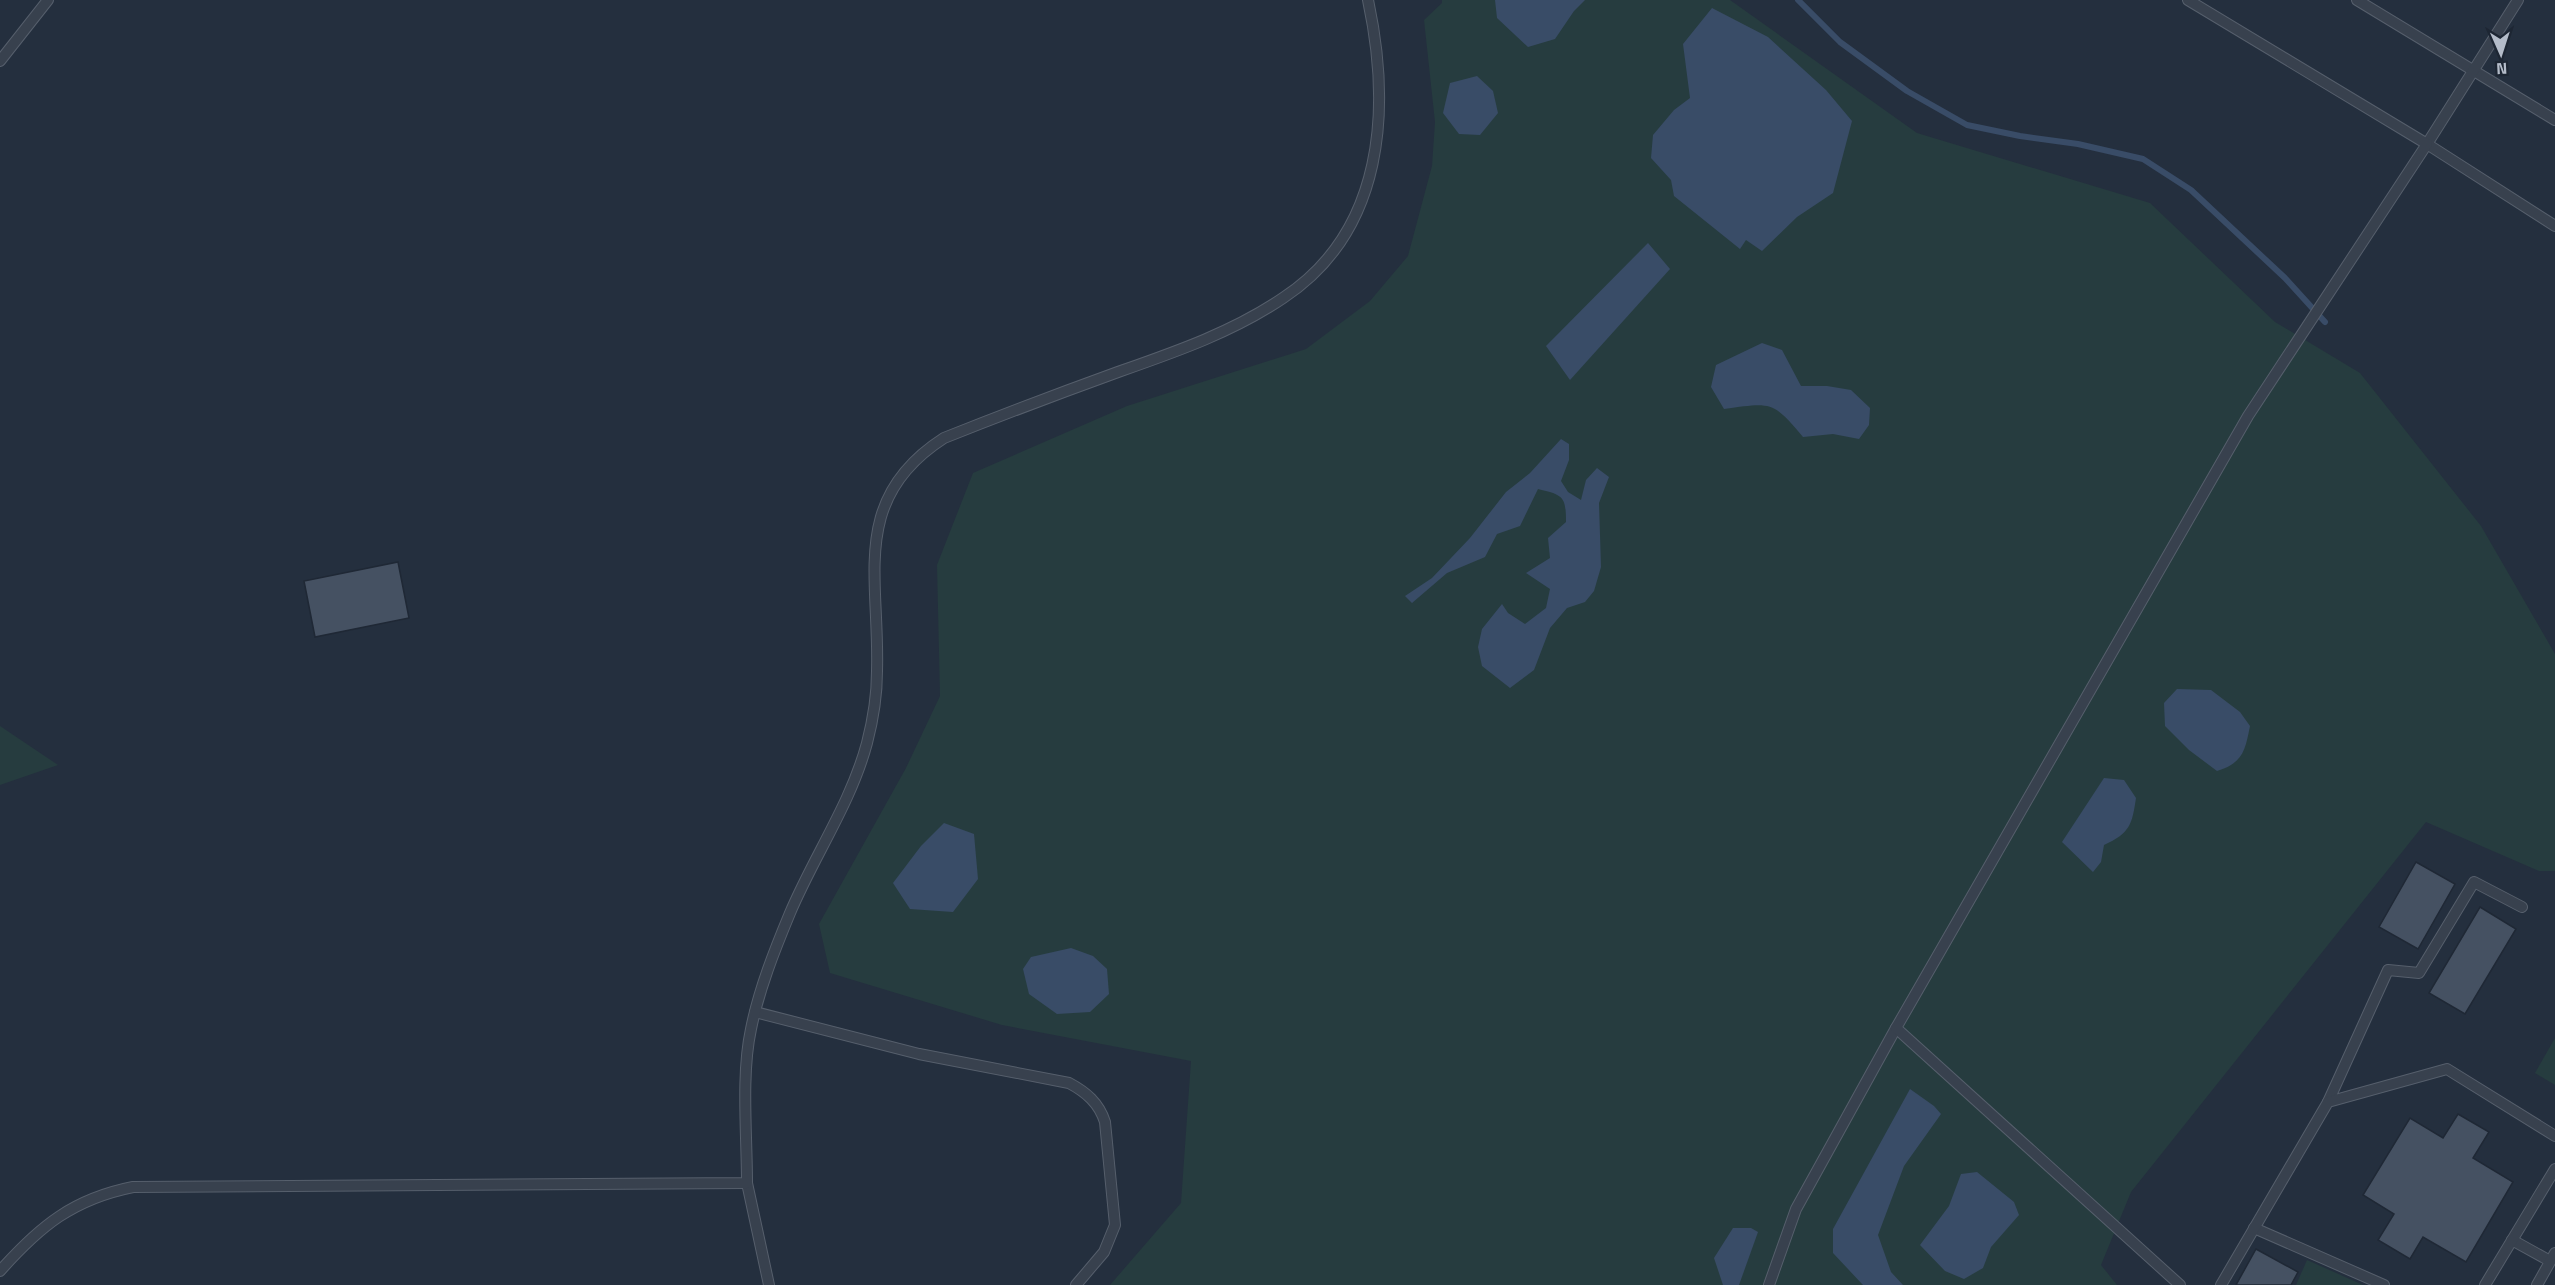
<svg xmlns="http://www.w3.org/2000/svg" width="2555" height="1285" font-family="'Titillium Web',sans-serif">
<style>
.green{fill:#263c3f}
.water{fill:#394c67}
.lines{fill:none;stroke-linecap:round;stroke-linejoin:round}
.stream{stroke:#394c67;stroke-width:6}
.building{fill:#455162;stroke:#1f2835;stroke-width:1.5}
.service-casing{stroke:#565f6c;stroke-width:12}
.service{stroke:#38414e;stroke-width:10}
</style>
<rect width="100%" height="100%" fill="#242f3e"/>
<g class="green">
<polygon points="1442,0 1730,0 1917,133 2150,203 2275,322 2360,373 2481,526 2555,654 2555,871 2539,871 2426,822 2131,1192 2101,1265 2117,1285 1110,1285 1181,1203 1191,1061 1002,1025 830,973 819,924 906,768 940,696 937,565 973,473 1127,406 1306,349 1370,301 1408,256 1432,166 1435,122 1424,20 1442,3"/>
<polygon points="0,726 58,765 0,785"/>
<polygon points="2555,1038 2555,1085 2535,1073"/>
<polygon points="2307,1260 2363,1285 2296,1285"/>
</g>
<g class="water">
<polygon points="1495,0 1585,0 1574,11 1555,39 1528,47 1497,18"/>
<polygon points="1712,8 1768,37 1826,90 1852,121 1833,193 1797,217 1762,251 1746,240 1740,249 1674,196 1671,180 1651,158 1653,135 1674,110 1690,98 1683,44"/>
<polygon points="1477,76 1493,91 1498,113 1480,135 1459,134 1443,113 1450,83"/>
<polygon points="1648,243 1670,269 1570,380 1546,346"/>
<path d="M1762 343 1782 350 1801 386H1827L1851 390 1870 408 1869 425 1859 439 1833 434 1803 437C1772 400 1771 403 1724 409L1711 387 1716 365Z"/>
<path d="M1561 439 1569 444V460L1561 481 1568 492 1581 500 1586 480 1597 468 1609 477 1599 503 1601 567 1594 591 1585 602 1567 608 1550 628 1534 670 1510 688 1482 666 1478 647 1482 629 1502 604 1508 613 1525 624 1546 608 1550 589 1526 573 1550 558 1548 538 1566 522C1566 496 1563 495 1538 489L1520 526 1497 534 1485 557 1447 573 1412 603 1405 596 1432 578 1470 538 1506 492 1530 473Z"/>
<path d="M2177 689 2211 690 2240 712 2250 726C2245 751 2243 763 2217 771L2189 750 2165 726 2164 703Z"/>
<path d="M2104 778 2124 780 2136 798C2132 825 2130 833 2104 845L2101 862 2093 872 2062 842Z"/>
<polygon points="944,823 974,834 978,879 953,912 910,909 893,883 921,846"/>
<polygon points="1071,948 1093,956 1107,969 1109,994 1090,1012 1057,1014 1029,994 1023,969 1031,957"/>
<polygon points="1910,1089 1934,1106 1941,1114 1904,1166 1878,1235 1891,1272 1903,1285 1863,1285 1833,1253 1833,1229"/>
<polygon points="1977,1172 2014,1202 2019,1215 1991,1247 1983,1268 1964,1279 1945,1271 1920,1245 1949,1206 1961,1174"/>
<polygon points="1733,1228 1751,1228 1758,1232 1739,1285 1723,1285 1714,1258"/>
</g>
<g class="lines">
<polyline class="stream" points="1798,0 1840,42 1907,91 1967,125 2020,136 2078,144 2143,159 2191,190 2285,278 2325,322"/>
</g>
<g class="building">
<polygon points="398,562 409,618 315,637 304,581"/>
<polygon points="2416,862 2455,884 2418,949 2379,927"/>
<polygon points="2480,907 2516,929 2465,1014 2429,993"/>
<polygon points="2458,1114 2489,1132 2473,1158 2513,1182 2466,1262 2423,1237 2410,1259 2378,1240 2394,1214 2363,1195 2410,1118 2443,1138"/>
<polygon points="2256,1249 2298,1272 2291,1285 2236,1285"/>
</g>
<g class="lines">
<g class="service-casing">
<g id="service">
<polyline points="2357,0 2555,120"/>
<polyline points="2518,0 2427,144 2555,226"/>
<polyline points="0,61 48,0"/>
<path d="M755 1012 919 1054 1069 1083C1086 1092 1099 1103 1105 1122L1115 1225 1104 1252 1076 1285"/>
<polyline points="2328,1102 2388,970 2419,973 2474,882 2522,907"/>
<polyline points="747,1183 769,1285"/>
<polyline points="2254,1228 2384,1285"/>
<polyline points="2512,1240 2550,1261"/>
<path d="M0 1271C40 1226 73 1199 133 1187L747 1183C747 1135 741 1075 751 1029 759 989 775 949 790 913 814 856 851 803 867 743 873 720 877 696 877 671 880 578 849 499 944 438 1002 415 1060 393 1118 372 1175 352 1233 332 1283 298 1385 231 1391 108 1368 0"/>
<polyline points="1769,1285 1796,1209 1896,1028"/>
<polyline points="2180,1285 1896,1028 2248,416 2427,144 2188,0"/>
<polyline points="2221,1285 2328,1102 2447,1069 2555,1136"/>
<polyline points="2485,1285 2555,1169"/>
<polyline points="2537,1285 2555,1253"/>
</g>
</g>
<use href="#service" class="service"/>
</g>
<g transform="translate(2501 54) rotate(177)" stroke="#1d2633" stroke-width="4.5" paint-order="stroke">
<path d="M0-4.5L10 22L0 15L-10 22Z" fill="#b4bcc9"/>
<text y="-9" font-size="16" font-weight="bold" text-anchor="middle" fill="#b4bcc9">N</text>
</g>
</svg>
